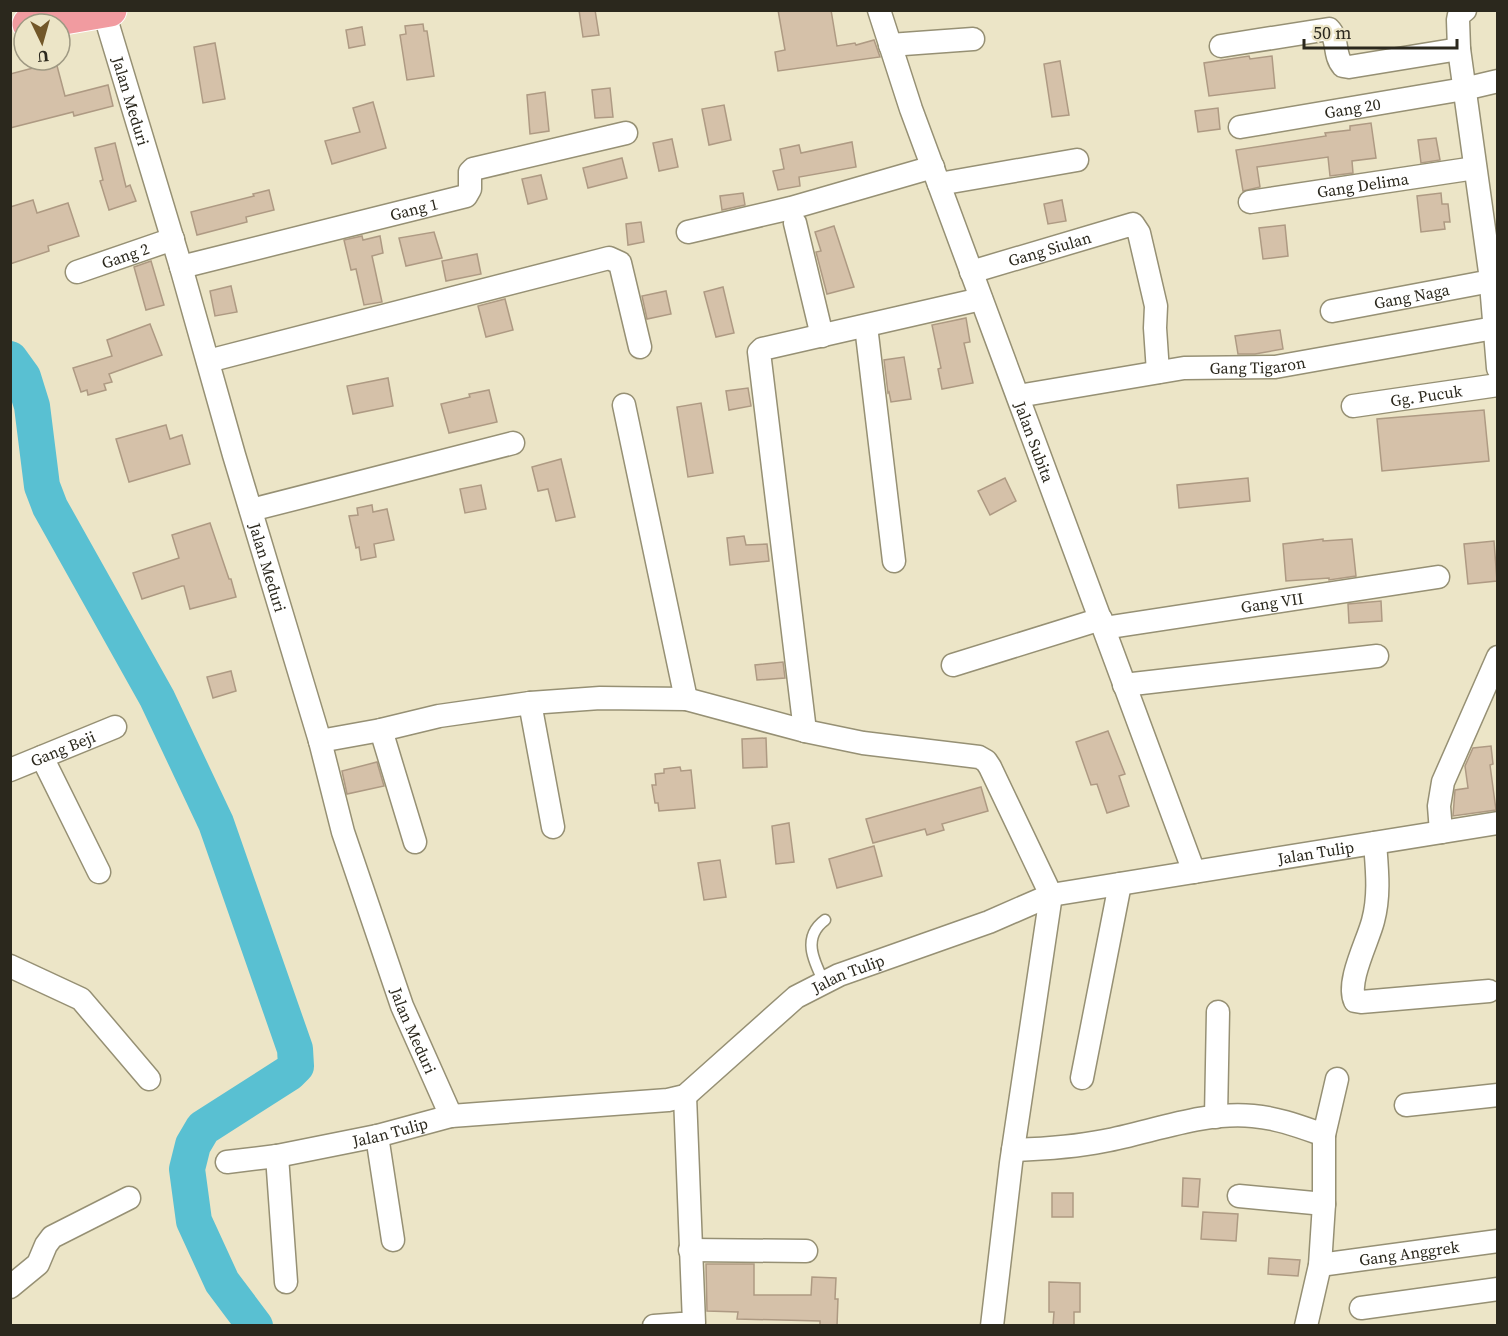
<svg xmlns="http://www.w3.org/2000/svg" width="1508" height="1336" font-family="'Source Serif 4',serif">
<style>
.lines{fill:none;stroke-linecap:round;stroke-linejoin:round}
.river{stroke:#59c0d2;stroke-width:36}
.building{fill:#d5c1a9;stroke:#ae9a83;stroke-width:1.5}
.lane-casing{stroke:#969074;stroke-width:13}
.street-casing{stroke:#969074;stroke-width:25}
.primary-casing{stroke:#fff;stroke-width:35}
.lane{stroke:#fff;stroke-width:10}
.street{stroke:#fff;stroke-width:22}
.primary{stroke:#f19ba0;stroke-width:33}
.labels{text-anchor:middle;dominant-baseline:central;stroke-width:4.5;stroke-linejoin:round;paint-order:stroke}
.street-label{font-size:16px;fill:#2b281d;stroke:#ece5c7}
</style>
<rect width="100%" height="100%" fill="#ece5c7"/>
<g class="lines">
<polyline class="river" points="10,359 23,377 32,406 42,486 50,507 157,698 216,823 295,1049 296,1066 289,1073 203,1128 193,1145 187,1169 194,1221 222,1282 255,1326"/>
</g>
<g class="building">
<polygon points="579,10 595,10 599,35 583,37"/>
<polygon points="778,10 831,10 837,46 855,43 856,45 874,40 880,57 778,71 775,52 785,50"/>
<polygon points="423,24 424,31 427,31 434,76 407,80 400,35 406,34 405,26"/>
<polygon points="362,27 365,45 349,48 346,30"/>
<polygon points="215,43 225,99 203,103 194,47"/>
<polygon points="1249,56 1250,59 1272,56 1275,88 1209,96 1204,63"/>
<polygon points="1060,61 1069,115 1052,117 1044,64"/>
<polygon points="56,62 65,96 108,85 113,106 74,116 73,112 10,128 10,74"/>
<polygon points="610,88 613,117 595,118 592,90"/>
<polygon points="545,92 549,131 530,134 527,95"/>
<polygon points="373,102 386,148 332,164 325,141 360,132 353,108"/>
<polygon points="724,105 731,140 709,145 702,109"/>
<polygon points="1218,108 1220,129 1198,132 1195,111"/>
<polygon points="1371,123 1376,158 1352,161 1353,173 1330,176 1328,157 1257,167 1260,187 1243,191 1236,150 1326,136 1325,133 1350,130 1350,126"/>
<polygon points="1436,138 1440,160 1421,163 1418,140"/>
<polygon points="672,139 678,167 659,171 653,143"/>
<polygon points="852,142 856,167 799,177 800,186 778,190 773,171 784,169 780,149 799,145 801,153"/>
<polygon points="115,143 126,187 130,185 136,201 109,210 100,181 103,180 95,148"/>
<polygon points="622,158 627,178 588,188 583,168"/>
<polygon points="541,175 547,199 528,204 522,179"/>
<polygon points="269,190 274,210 246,217 247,222 197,235 191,212 254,196 253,194"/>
<polygon points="743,193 745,205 722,210 720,196"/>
<polygon points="1441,193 1442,204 1448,204 1450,222 1444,222 1445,229 1421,232 1417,196"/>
<polygon points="33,200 37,213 68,203 79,236 48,246 49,251 10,264 10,207"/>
<polygon points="1062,200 1066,221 1048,224 1044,204"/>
<polygon points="641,222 644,242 628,245 626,224"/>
<polygon points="1285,225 1288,256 1263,259 1259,228"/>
<polygon points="834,226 854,287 827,294 816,252 821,251 815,232"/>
<polygon points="434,232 442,258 406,266 399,238"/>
<polygon points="362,236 363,240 380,236 383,253 372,256 382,302 364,305 356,269 351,270 344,240"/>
<polygon points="477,254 481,274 446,281 442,261"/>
<polygon points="151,261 164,305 146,310 134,267"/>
<polygon points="231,286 237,312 215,316 210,291"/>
<polygon points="723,287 734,333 716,337 704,292"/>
<polygon points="666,291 671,314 647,319 642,296"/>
<polygon points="505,299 513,330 486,337 478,306"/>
<polygon points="966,318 970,342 964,343 973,383 942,389 938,369 941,368 932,325"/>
<polygon points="150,324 162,355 109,374 112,382 104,384 106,390 88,395 87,390 81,392 73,368 112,356 107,340"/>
<polygon points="1280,330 1283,349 1255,354 1238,354 1235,336"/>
<polygon points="904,357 911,399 891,402 889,392 888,393 884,360"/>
<polygon points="388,378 393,406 353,414 347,386"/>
<polygon points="748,388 751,406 729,410 726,391"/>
<polygon points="489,390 497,422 449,433 441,404 470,397 469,394"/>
<polygon points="701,403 713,473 688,477 677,407"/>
<polygon points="1484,410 1489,461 1382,471 1377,419"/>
<polygon points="166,425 170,439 182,435 190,464 129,482 116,439"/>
<polygon points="561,459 575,517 556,521 548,489 538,491 532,467"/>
<polygon points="1005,478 1016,501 990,515 978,491"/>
<polygon points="1248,478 1250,501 1179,508 1177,485"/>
<polygon points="481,485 486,509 465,513 460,489"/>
<polygon points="372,505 373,512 387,509 394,540 374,544 376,557 361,560 359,547 356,548 349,516 358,515 357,508"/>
<polygon points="210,523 229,579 231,579 236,597 190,609 184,586 182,586 142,599 133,573 179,558 172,535"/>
<polygon points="744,536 746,545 767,544 769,561 730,565 727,538"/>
<polygon points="1323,539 1323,541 1352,539 1356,576 1329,580 1329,578 1286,581 1283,544"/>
<polygon points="1494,541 1497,581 1468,584 1464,544"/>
<polygon points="1381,601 1382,621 1349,623 1348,604"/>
<polygon points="783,662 785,678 757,680 755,665"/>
<polygon points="231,671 236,691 213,698 207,677"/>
<polygon points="1108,731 1125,774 1119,776 1129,806 1107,813 1097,784 1091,785 1076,742"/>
<polygon points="766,738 767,767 743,768 742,739"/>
<polygon points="1491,746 1493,764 1490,765 1496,810 1453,816 1455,790 1468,788 1465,766 1473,748"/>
<polygon points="377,762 384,786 347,794 342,771"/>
<polygon points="680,767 681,771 691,770 695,808 659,811 658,803 655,803 652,785 656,785 655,774 664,773 664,769"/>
<polygon points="981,787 988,811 942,824 944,830 927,835 925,829 873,843 866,819"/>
<polygon points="789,823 794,862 776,864 772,826"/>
<polygon points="874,846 882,876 837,888 829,859"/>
<polygon points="720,860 726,897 704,900 698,863"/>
<polygon points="1183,1178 1200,1179 1198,1207 1182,1206"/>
<rect x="1052" y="1193" width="21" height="24"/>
<polygon points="1203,1212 1238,1214 1236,1241 1201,1239"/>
<polygon points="1269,1258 1300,1260 1298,1276 1268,1274"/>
<polygon points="706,1264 754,1264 754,1295 811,1295 812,1277 836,1278 835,1299 838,1299 837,1326 820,1326 820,1321 737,1319 738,1312 707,1311"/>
<polygon points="1049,1282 1080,1283 1080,1312 1074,1312 1074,1326 1053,1326 1054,1312 1049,1312"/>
</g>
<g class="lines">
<g class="lane-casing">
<path id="lane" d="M824 982C813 960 802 937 825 920"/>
</g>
<g class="street-casing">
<g id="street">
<path id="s1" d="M879 10 911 109 1194 872"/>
<polyline points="1465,10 1459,15 1458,20 1459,49 1490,272 1498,368"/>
<path id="s2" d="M104 12 181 267 234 455 320 741 343 832 402 1006 451 1116"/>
<polyline points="890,45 973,39"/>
<path d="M1221 46 1329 29C1339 39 1333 55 1343 66L1349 67 1459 49"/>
<path id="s3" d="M1240 127 1464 89 1498 81"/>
<polyline points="939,184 1077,160"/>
<path id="s4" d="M1250 202 1475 168"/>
<polyline points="795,223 822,336"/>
<polyline points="688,232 791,208 933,167"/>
<path id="s5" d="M181 267 466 196 470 189V172L473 169 626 133"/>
<path id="s6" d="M77 272 173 239"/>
<path id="s7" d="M971 272 1133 224 1139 233 1156 306 1155 328 1158 372"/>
<path id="s8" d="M1332 311 1491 281"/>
<polyline points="866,326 894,561"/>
<polyline points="208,361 609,258 620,263 640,347"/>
<path id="s9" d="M1018 396 1184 368 1275 367 1494 328"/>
<polyline points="624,405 686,699"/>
<path id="s10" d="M1353 406 1498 385"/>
<polyline points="251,510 513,443"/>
<path id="s11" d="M1104 628 1438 577"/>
<polyline points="953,665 1101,619"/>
<polyline points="1124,685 1377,656"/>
<polyline points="530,703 553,827"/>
<polyline points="381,730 415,842"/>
<polyline points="805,731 759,352 762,349 981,299"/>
<polyline points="320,741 381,730 439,716 530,703 600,698 686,699 805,731 863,743 979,757 986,761 990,767 1051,895 1011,1163 992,1326"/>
<polyline points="42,757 99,872"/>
<path id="s12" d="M10 770 115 727"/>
<polyline points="1441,832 1439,806 1443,782 1498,657"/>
<path d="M1375 843C1377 869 1380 895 1373 921 1368 941 1346 982 1355 1001L1361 1002 1489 991"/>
<polyline points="10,966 81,999 149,1079"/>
<polyline points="1082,1078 1120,884"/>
<polyline points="1406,1105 1498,1095"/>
<polyline points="1216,1117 1218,1012"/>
<polyline points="377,1136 393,1240"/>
<path d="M1013 1150C1043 1149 1074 1147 1104 1141 1152 1132 1204 1111 1253 1116 1278 1118 1301 1127 1324 1135"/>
<polyline points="277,1156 286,1282"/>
<path id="s13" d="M227 1162 277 1156 377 1136 451 1116 668 1100 685 1096 796 997 839 975 989 922 1051 895 1498 823"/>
<polyline points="1239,1196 1324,1204"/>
<polyline points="690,1250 806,1251"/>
<path id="s14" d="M1320 1265 1498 1241"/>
<polyline points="10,1287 38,1264 46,1245 52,1237 129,1198"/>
<polyline points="1361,1308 1498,1289"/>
<polyline points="654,1326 694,1323 685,1096"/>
<polyline points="1306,1326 1320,1265 1324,1204 1324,1135 1337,1079"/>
</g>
</g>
<g class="primary-casing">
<polyline id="primary" points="29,24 110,10"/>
</g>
<use href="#lane" class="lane"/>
<use href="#street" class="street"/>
<use href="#primary" class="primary"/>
</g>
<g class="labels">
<g class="street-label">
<text stroke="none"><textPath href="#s2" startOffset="93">Jalan Meduri</textPath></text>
<text stroke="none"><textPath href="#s3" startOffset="114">Gang 20</textPath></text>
<text stroke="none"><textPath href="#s4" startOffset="114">Gang Delima</textPath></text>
<text stroke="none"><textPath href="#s5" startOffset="240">Gang 1</textPath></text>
<text stroke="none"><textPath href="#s7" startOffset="82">Gang Siulan</textPath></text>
<text stroke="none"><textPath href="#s6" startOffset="51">Gang 2</textPath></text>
<text stroke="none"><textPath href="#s8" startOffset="81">Gang Naga</textPath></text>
<text stroke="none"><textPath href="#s9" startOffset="242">Gang Tigaron</textPath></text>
<text stroke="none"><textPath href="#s10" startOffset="74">Gg. Pucuk</textPath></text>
<text stroke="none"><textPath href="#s1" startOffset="459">Jalan Subita</textPath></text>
<text stroke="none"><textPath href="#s2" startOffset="579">Jalan Meduri</textPath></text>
<text stroke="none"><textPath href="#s11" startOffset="170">Gang VII</textPath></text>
<text stroke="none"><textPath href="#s12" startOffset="57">Gang Beji</textPath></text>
<text stroke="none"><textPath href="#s13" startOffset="1156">Jalan Tulip</textPath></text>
<text stroke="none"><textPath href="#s13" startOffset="670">Jalan Tulip</textPath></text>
<text stroke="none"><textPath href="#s2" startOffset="1065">Jalan Meduri</textPath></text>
<text stroke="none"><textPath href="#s13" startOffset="166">Jalan Tulip</textPath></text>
<text stroke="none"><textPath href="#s14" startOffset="90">Gang Anggrek</textPath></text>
</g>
</g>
<rect width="1508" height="1336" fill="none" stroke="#2b281d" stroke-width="24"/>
<g transform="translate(42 42) rotate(175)"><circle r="28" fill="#ece5c7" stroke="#9f9983" stroke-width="1.5"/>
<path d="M0-4.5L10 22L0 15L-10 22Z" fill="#725729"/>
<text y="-9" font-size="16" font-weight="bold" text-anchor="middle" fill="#2b281d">U</text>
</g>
<path d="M1304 39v9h153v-9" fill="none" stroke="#2b281d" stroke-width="3"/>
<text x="1313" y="39" font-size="18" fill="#2b281d" stroke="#ece5c7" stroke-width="4.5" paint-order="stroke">50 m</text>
</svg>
